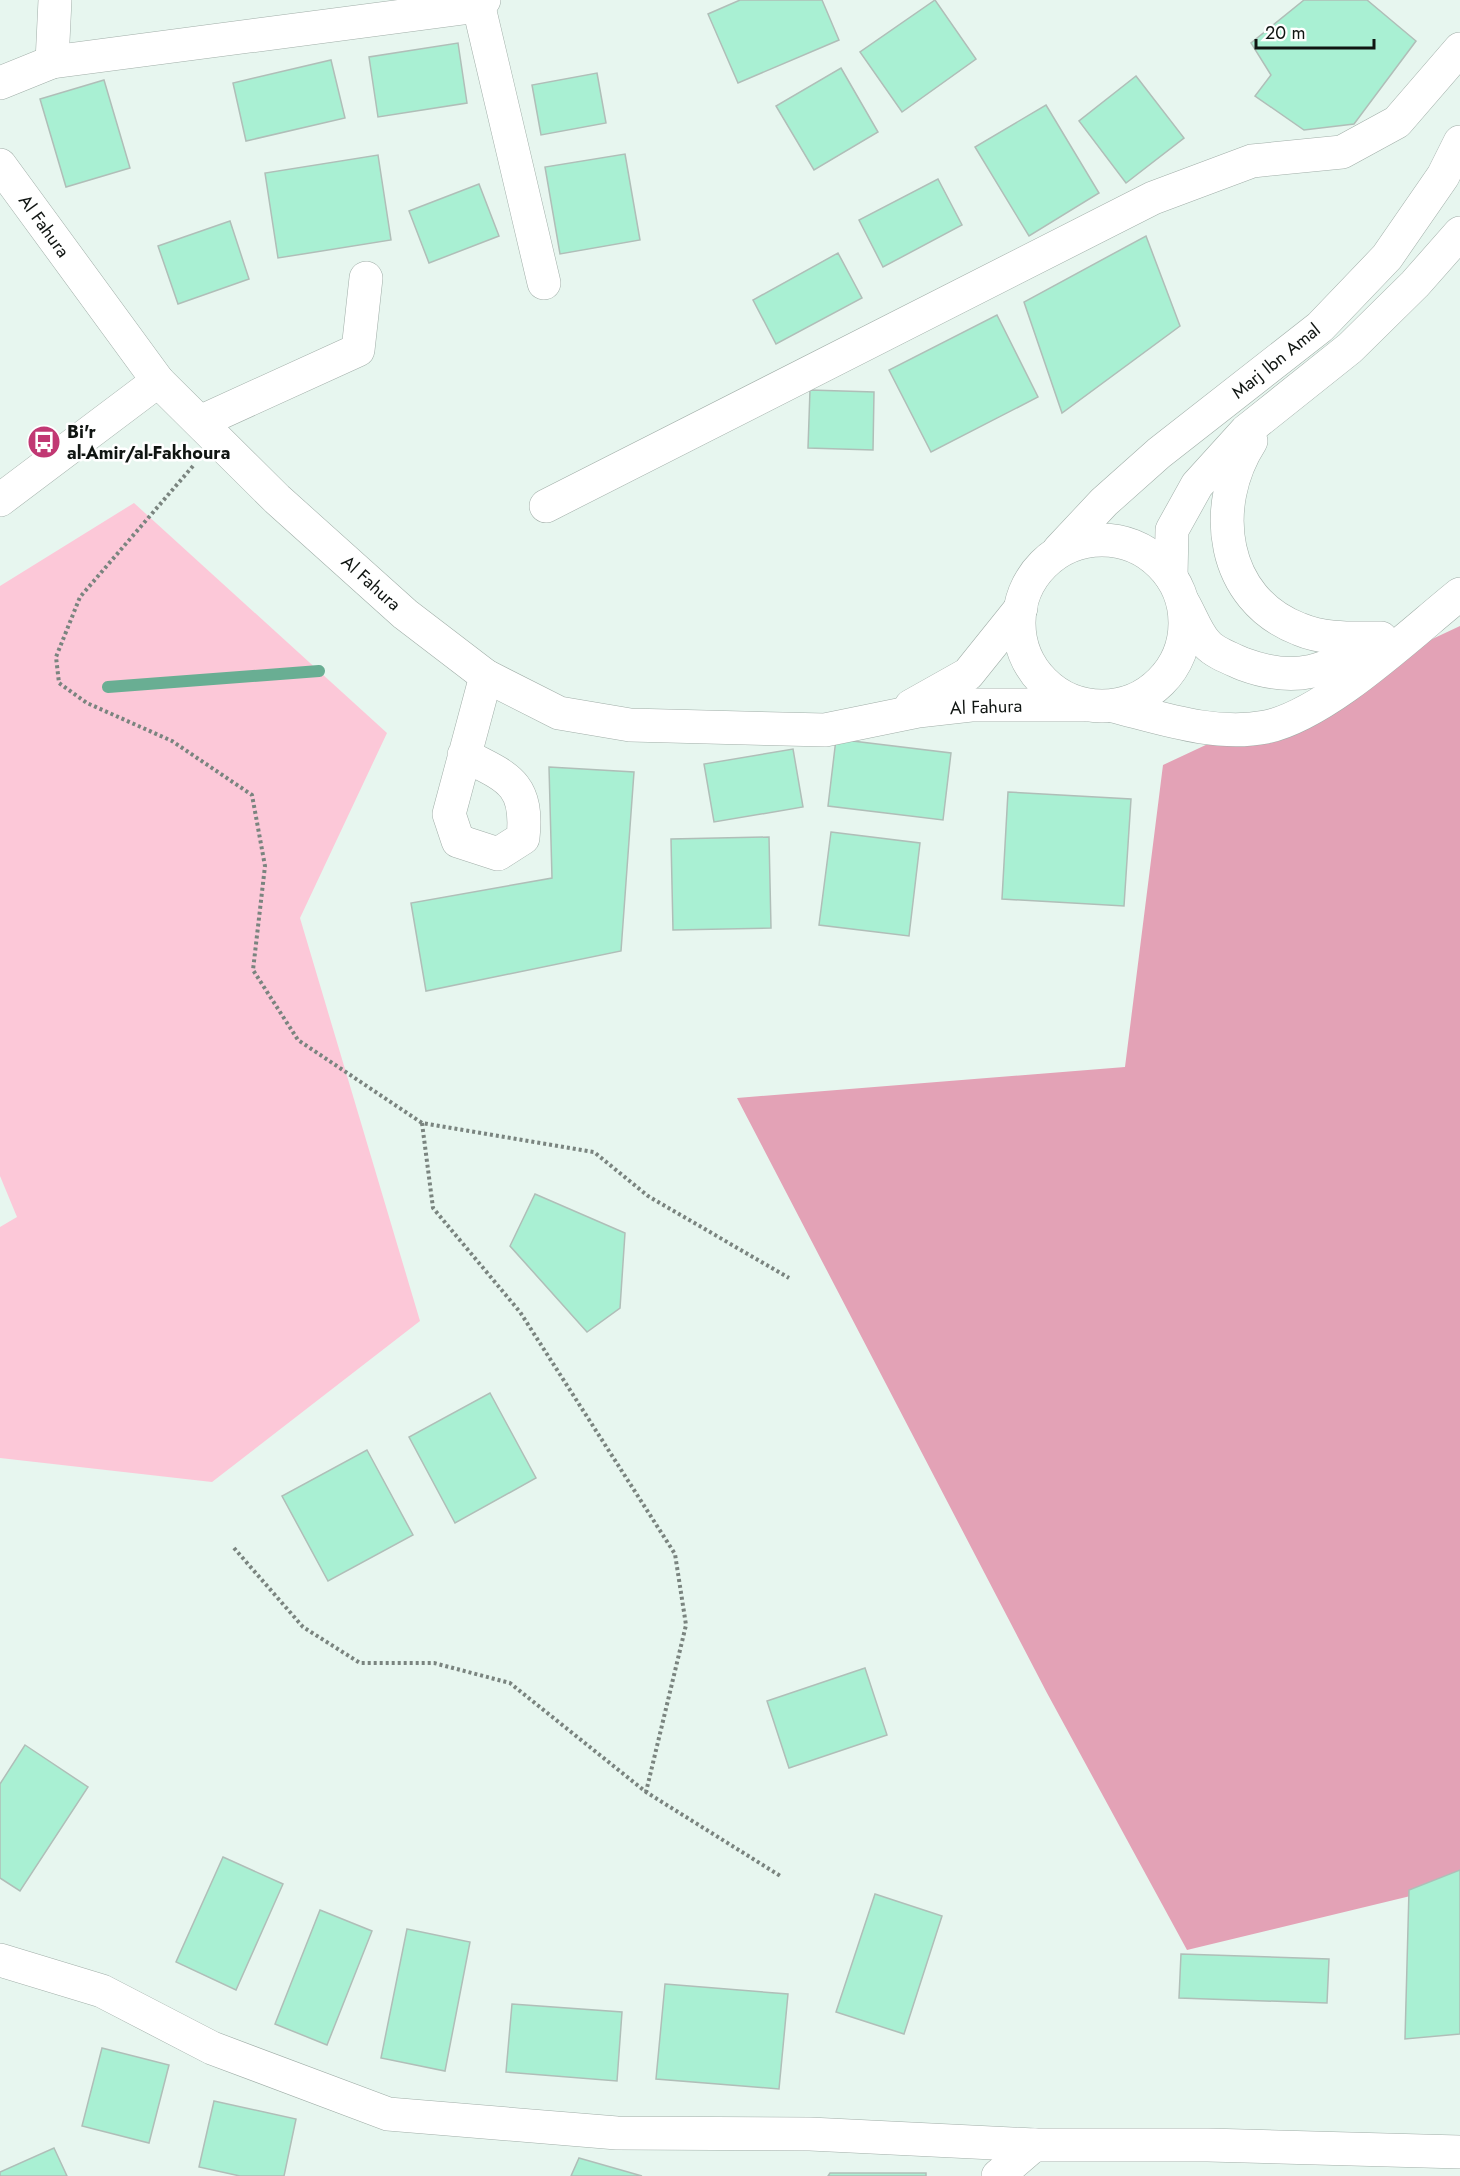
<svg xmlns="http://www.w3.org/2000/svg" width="1460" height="2176" font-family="Jost,sans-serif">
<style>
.green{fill:#fcc8d8}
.forest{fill:#e3a2b6}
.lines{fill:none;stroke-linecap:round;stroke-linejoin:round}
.stream{stroke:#69ae93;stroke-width:12}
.building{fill:#a9f0d3;stroke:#b0beb8;stroke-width:1.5}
.minor-casing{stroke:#a1aea8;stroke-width:34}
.path{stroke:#7a847f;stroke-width:4;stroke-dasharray:3 3;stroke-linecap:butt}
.minor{stroke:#fff;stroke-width:33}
.labels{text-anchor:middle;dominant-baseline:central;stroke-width:5;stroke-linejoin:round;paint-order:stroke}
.street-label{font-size:18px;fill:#101512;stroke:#fff}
.poi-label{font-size:18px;font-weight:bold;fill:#101512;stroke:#fff;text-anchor:start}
</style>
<rect width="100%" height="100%" fill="#e7f6ef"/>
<polygon class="green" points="134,503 387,733 300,918 420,1321 212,1482 0,1458 0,1227 17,1217 0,1176 0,586"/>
<polygon class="forest" points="1460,626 1460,1884 1187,1950 1047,1693 737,1098 1125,1067 1163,765"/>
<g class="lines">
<polyline class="stream" points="108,687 319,671"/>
</g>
<g class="building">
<polygon points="740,0 822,0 839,40 738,83 708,14"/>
<polygon points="935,0 976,59 902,112 860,52"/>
<polygon points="1304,0 1367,0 1416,41 1354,124 1304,130 1255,96 1271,75 1251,43"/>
<polygon points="458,43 467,103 378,117 369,57"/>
<polygon points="331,60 345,118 246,141 233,83"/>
<polygon points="841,68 878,132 814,170 776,106"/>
<polygon points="597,73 606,123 541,135 532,85"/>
<polygon points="1136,76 1184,138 1126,183 1079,121"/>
<polygon points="104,80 130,168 66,187 40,99"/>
<polygon points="1046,105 1099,193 1029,236 975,147"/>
<polygon points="625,154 640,240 560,254 545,167"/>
<polygon points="378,155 391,240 278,258 265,173"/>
<polygon points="938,179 962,225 883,267 859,220"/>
<polygon points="479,184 499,236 429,263 409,211"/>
<polygon points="230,221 249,279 178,304 158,246"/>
<polygon points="1146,236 1180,326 1062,413 1024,302"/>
<polygon points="838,253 862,298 776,344 753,300"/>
<polygon points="997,315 1038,397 931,452 889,370"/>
<polygon points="810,390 874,392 873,450 808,448"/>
<polygon points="836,739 951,753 943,820 828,806"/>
<polygon points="793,749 803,807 714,822 704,764"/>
<polygon points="549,767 634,772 621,951 426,991 411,903 552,878"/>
<polygon points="1008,792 1131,799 1124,906 1002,899"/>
<polygon points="831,832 920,843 909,936 819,925"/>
<polygon points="769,837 771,928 673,930 671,839"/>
<polygon points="535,1194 625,1233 620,1308 587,1332 510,1246"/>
<polygon points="490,1393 536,1478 455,1523 409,1437"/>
<polygon points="367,1450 413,1535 328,1581 282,1496"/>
<polygon points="865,1668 887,1735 789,1768 767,1701"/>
<polygon points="25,1745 88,1787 20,1891 0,1878 0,1784"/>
<polygon points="223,1857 283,1884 236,1990 176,1962"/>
<polygon points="1460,1870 1460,2034 1405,2039 1409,1890"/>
<polygon points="875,1894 942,1916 904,2034 836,2012"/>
<polygon points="320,1910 372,1931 327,2045 275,2024"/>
<polygon points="407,1929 470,1942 445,2071 381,2058"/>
<polygon points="1181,1954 1329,1959 1327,2003 1179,1998"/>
<polygon points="665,1984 788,1994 779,2089 656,2079"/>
<polygon points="512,2004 622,2012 617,2081 506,2072"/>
<polygon points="102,2048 169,2065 149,2143 82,2126"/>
<polygon points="214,2101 296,2119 284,2176 240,2176 199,2167"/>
<polygon points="54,2148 67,2176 0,2176 0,2172"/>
<polygon points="579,2158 642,2176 571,2176"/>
<polygon points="830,2173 926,2173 926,2176 828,2176"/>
</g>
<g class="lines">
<g class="minor-casing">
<g id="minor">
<polyline points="478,3 544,283"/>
<polyline points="52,62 55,0"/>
<polyline points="0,83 52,62 471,7 484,0"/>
<polyline points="0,165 158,381 277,499 405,614 486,676 559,713 630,725 825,730 918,711 971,705 1084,705"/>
<polyline points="200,422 358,350 366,278"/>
<path d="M1251 441C1209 506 1221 599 1299 629 1325 640 1353 638 1381 638"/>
<polyline points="0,500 158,381"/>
<polyline points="546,506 1153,198 1252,161 1342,152 1397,122 1460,49"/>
<circle cx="1102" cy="623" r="83"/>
<polyline points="1059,550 1104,502 1159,453 1320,327 1387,257 1443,176 1460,142"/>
<polyline points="1171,576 1172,530 1197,485 1246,431 1350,348 1415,284 1460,233"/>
<path d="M1184 604C1191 616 1197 634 1207 644 1215 653 1232 659 1243 664 1297 684 1327 671 1373 642"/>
<polyline points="911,706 968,674 1021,608"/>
<path d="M1113 706C1161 718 1215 737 1266 727 1327 714 1410 634 1460 594"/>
<path d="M464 755C507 777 529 783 523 838L498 854 458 841 449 814 486 676"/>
<polyline points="0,1960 102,1991 212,2048 388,2114 617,2133 810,2134 1034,2145 1208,2145 1460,2152"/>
<polyline points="998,2176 1034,2145"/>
</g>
</g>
<g class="path">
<polyline points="193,466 80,597 56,657 59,683 87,703 172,741 252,795 265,866 253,970 298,1040 422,1123 594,1152 648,1196 789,1278"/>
<polyline points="422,1123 433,1208 520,1312 675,1554 686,1625 646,1792"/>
<polyline points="234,1548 303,1627 360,1663 434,1663 510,1683 646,1792 782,1877"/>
</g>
<use href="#minor" class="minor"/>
</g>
<defs>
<g id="bus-disc" transform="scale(1.725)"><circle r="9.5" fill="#c13873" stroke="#fff"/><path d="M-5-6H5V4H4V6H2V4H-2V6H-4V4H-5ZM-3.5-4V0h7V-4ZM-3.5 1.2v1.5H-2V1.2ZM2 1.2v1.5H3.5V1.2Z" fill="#fff"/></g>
</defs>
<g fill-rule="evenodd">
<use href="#bus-disc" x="44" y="442"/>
</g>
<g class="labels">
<g class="street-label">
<text transform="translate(44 226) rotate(54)">Al Fahura</text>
<text transform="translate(1276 361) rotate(-39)">Marj Ibn Amal</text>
<text transform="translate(371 583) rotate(42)">Al Fahura</text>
<text transform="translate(986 707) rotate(-2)">Al Fahura</text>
</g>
<g class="poi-label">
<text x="67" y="432">Bi'r<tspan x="67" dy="21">al-Amir/al-Fakhoura</tspan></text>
</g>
</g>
<path d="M1256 39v9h118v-9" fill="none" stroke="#101512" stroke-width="3"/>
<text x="1265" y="39" font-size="18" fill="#101512" stroke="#ffffff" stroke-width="4.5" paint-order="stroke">20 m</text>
</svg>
